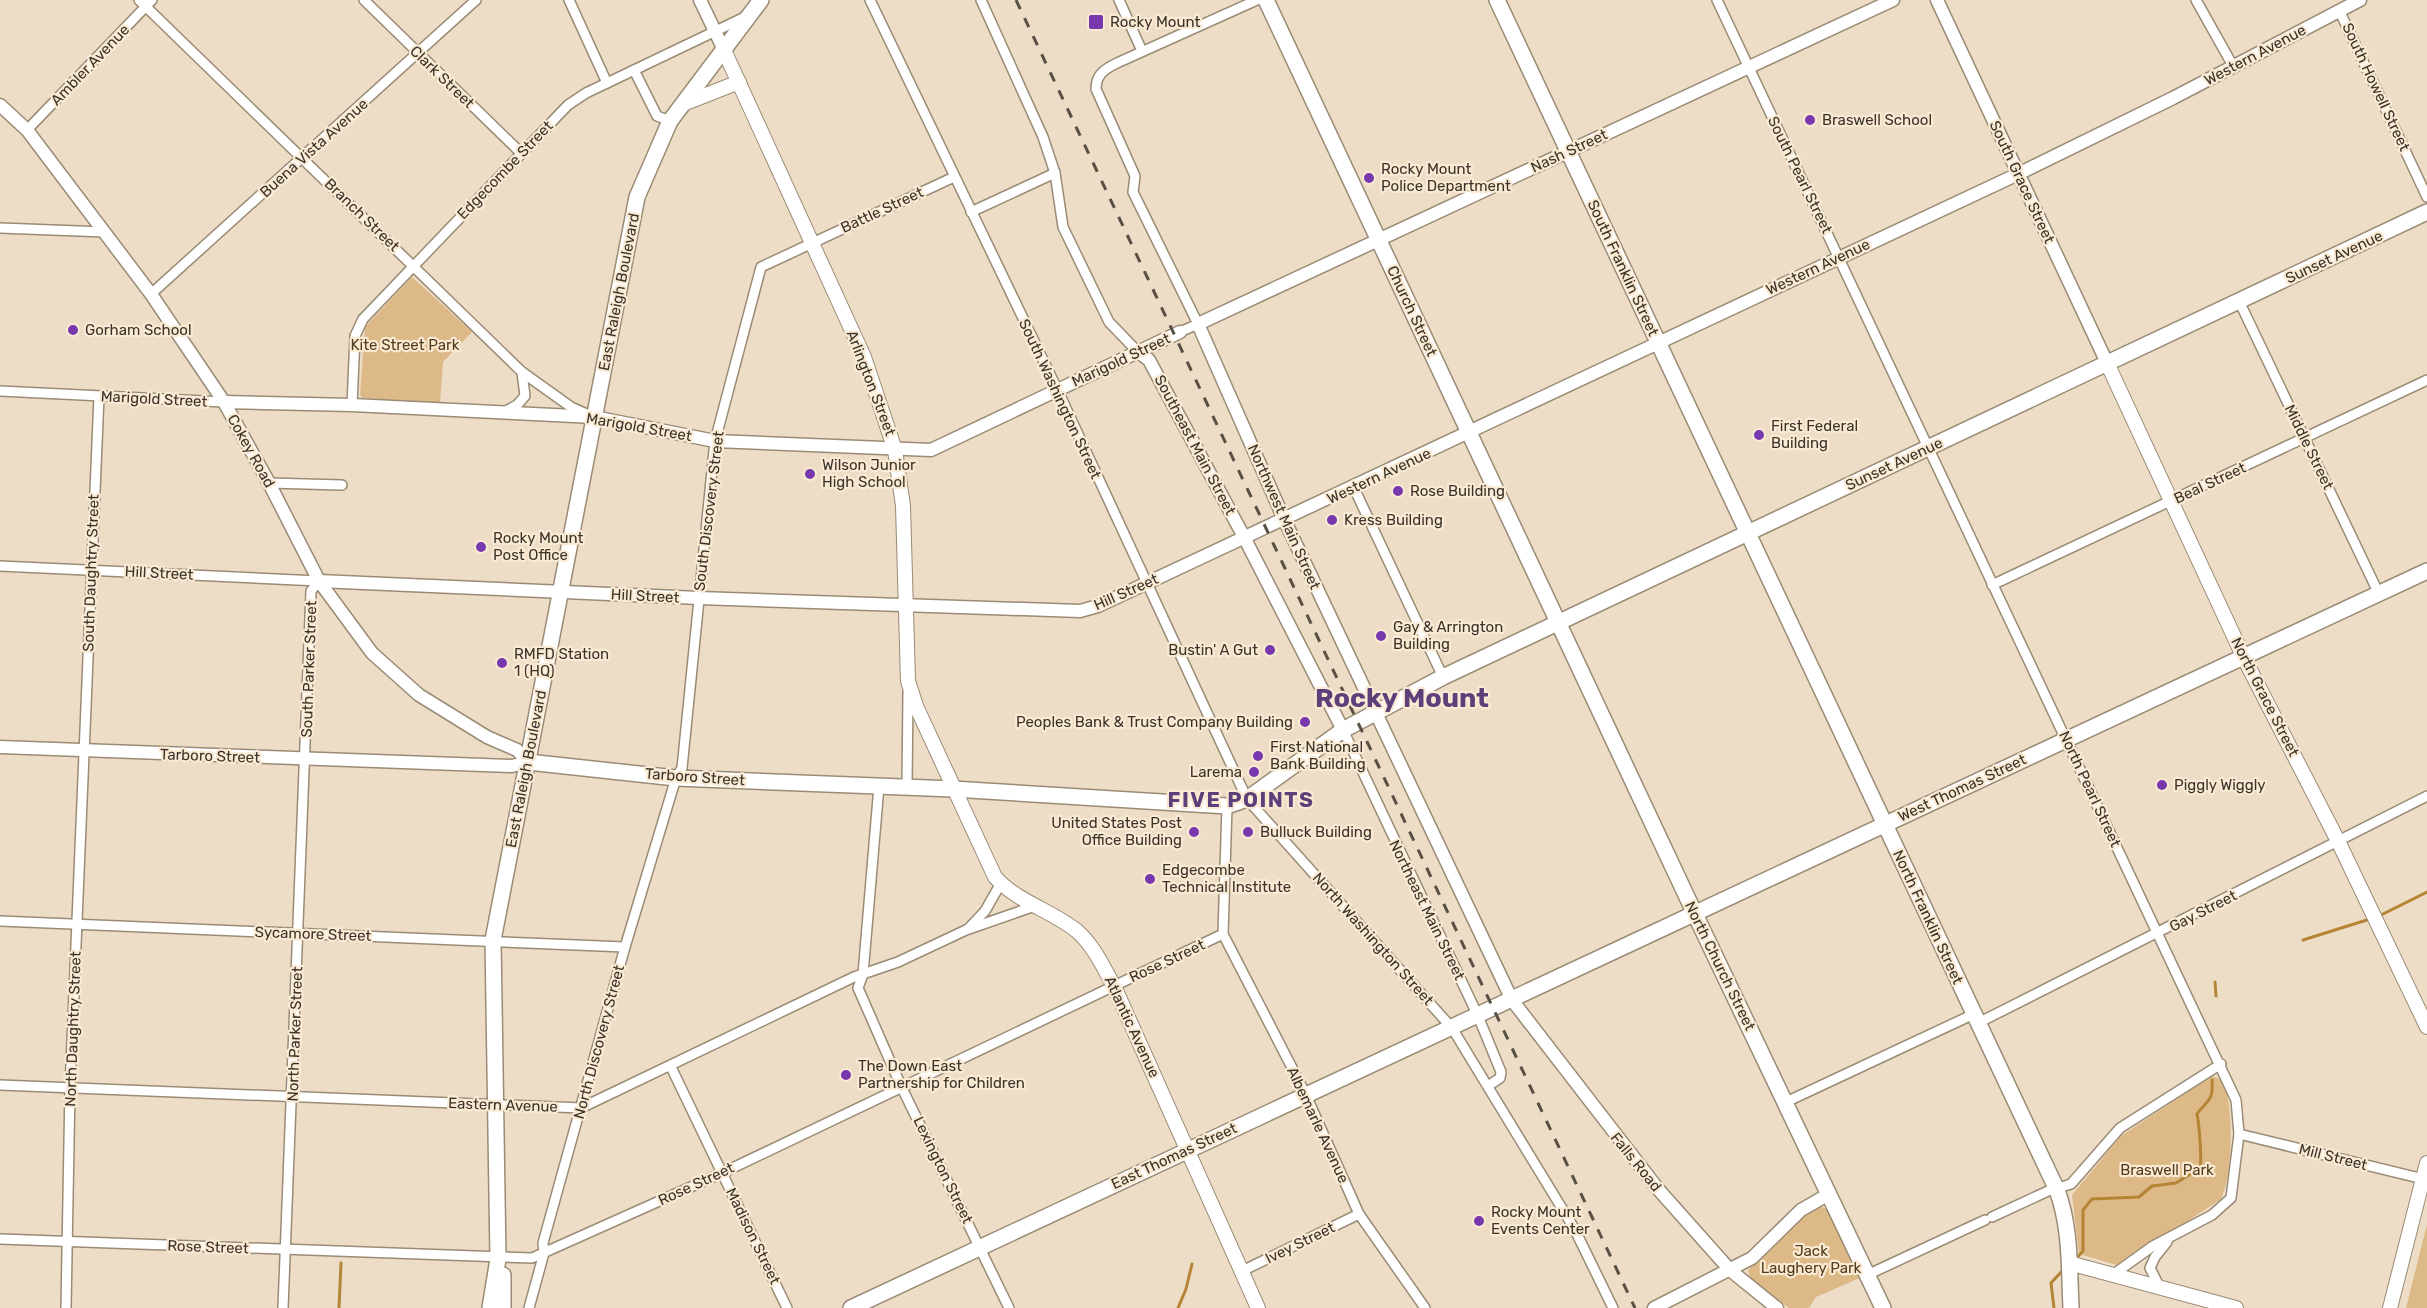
<svg xmlns="http://www.w3.org/2000/svg" width="2427" height="1308" font-family="Rubik,sans-serif">
<style>
.green{fill:#dcb987}
.lines{fill:none;stroke-linecap:round;stroke-linejoin:round}
.stream{stroke:#b58536;stroke-width:3}
.minor-casing{stroke:#9a8b75;stroke-width:12}
.tertiary-casing{stroke:#9a8b75;stroke-width:15}
.secondary-casing{stroke:#9a8b75;stroke-width:16}
.primary-casing{stroke:#9a8b75;stroke-width:18}
.minor{stroke:#fff;stroke-width:9}
.tertiary{stroke:#fff;stroke-width:12}
.secondary{stroke:#fff;stroke-width:14}
.primary{stroke:#fff;stroke-width:15}
.rail{stroke:#585045;stroke-width:3;stroke-dasharray:10 10;stroke-linecap:butt}
.poi-dot{fill:#7838ad;stroke:#fbead3;stroke-width:2}
.labels{text-anchor:middle;dominant-baseline:central;stroke-width:4.5;stroke-linejoin:round;paint-order:stroke}
.poi-label{font-size:15px;fill:#39332a;stroke:#fbead3;text-anchor:start}
.street-label{font-size:15px;fill:#39332a;stroke:#fbead3}
.park-label{font-size:15px;fill:#513c1b;stroke:#fbead3}
.district-label{font-size:21px;font-weight:bold;letter-spacing:1.5px;fill:#5d3f7a;stroke:#fbead3}
.town-label{font-size:27px;font-weight:bold;fill:#5d3f7a;stroke:#fbead3}
</style>
<rect width="100%" height="100%" fill="#eeddc6"/>
<g class="green">
<polygon points="412,277 472,332 443,362 440,403 363,398 360,395 365,327"/>
<path d="M2212 1076 2223 1080C2234 1106 2233 1173 2221 1199L2120 1266 2079 1254 2072 1195 2121 1136Z"/>
<polygon points="1820,1206 1829,1210 1862,1277 1816,1297 1809,1308 1789,1308 1751,1281 1748,1270 1797,1221"/>
<polygon points="2427,1224 2427,1308 2406,1308"/>
</g>
<g class="lines">
<g class="stream">
<polyline points="2379,916 2427,892"/>
<polyline points="2303,940 2370,919"/>
<polyline points="2215,982 2216,996"/>
<path d="M2075 1260 2083 1251V1210L2092 1199 2139 1197 2152 1186 2176 1183 2200 1168C2202 1159 2199 1123 2197 1114 2206 1101 2214 1102 2212 1080"/>
<polyline points="339,1308 341,1263"/>
<polyline points="1178,1308 1186,1289 1192,1264"/>
<polyline points="2054,1308 2051,1283 2063,1270"/>
</g>
<g class="minor-casing">
<g id="minor">
<polyline points="139,0 522,372 571,407 589,415"/>
<polyline points="364,0 521,153"/>
<polyline points="569,0 607,83"/>
<polyline points="870,0 1058,391 1247,799 1452,1028 1574,1228 1613,1308"/>
<polyline points="981,0 1043,137 1055,173 1063,227 1109,322 1137,351"/>
<polyline points="1119,0 1142,51"/>
<polyline points="1717,0 2236,1100 2239,1134 2231,1198 2212,1215 2153,1246 2114,1274"/>
<polyline points="2196,0 2233,66"/>
<polyline points="2339,10 2427,197"/>
<polyline points="634,70 657,116 670,121"/>
<polyline points="27,130 152,0"/>
<polyline points="971,212 1055,173"/>
<polyline points="0,228 105,232"/>
<polyline points="151,294 476,0"/>
<polyline points="2239,301 2379,594"/>
<path d="M1180 332 1198 324 1133 192 1135 176 1096 89C1096 74 1105 69 1117 63L1257 0"/>
<polyline points="0,391 224,402"/>
<polyline points="352,405 355,336 363,319 568,105 586,93 745,17"/>
<polyline points="504,412 517,405 525,396 522,372"/>
<polyline points="269,483 342,485"/>
<polyline points="1354,488 1443,677"/>
<polyline points="0,566 319,581"/>
<polyline points="1992,585 2427,380"/>
<polyline points="1343,730 1478,1016 1501,1072 1500,1078 1488,1086"/>
<polyline points="879,786 863,974 858,988 901,1086 1009,1308"/>
<polyline points="907,787 908,692"/>
<polyline points="0,921 625,947"/>
<polyline points="969,928 985,911 1001,883"/>
<polyline points="1223,934 1305,1093 1359,1214 1425,1308"/>
<polyline points="1978,1023 2427,796"/>
<polyline points="671,1067 787,1308"/>
<polyline points="0,1085 581,1108 854,977 898,962 966,930 1035,906"/>
<polyline points="1786,1102 1974,1014"/>
<polyline points="2239,1134 2427,1180"/>
<polyline points="1992,1217 2048,1191 2071,1184 2120,1128 2221,1064"/>
<polyline points="0,1239 532,1258 722,1173 1223,934 1227,806"/>
<polyline points="1240,1272 1359,1214"/>
<polyline points="1867,1275 1985,1220"/>
<polyline points="2159,1286 2150,1268 2155,1257 2167,1242"/>
<polyline points="66,1308 70,1088 99,396"/>
<polyline points="283,1308 311,591 319,581"/>
<polyline points="529,1308 544,1253 543,1243 625,947 676,778 682,768 715,441 761,267 954,177"/>
</g>
</g>
<g class="tertiary-casing">
<g id="tertiary">
<polyline points="700,0 723,48"/>
<polyline points="1937,0 2108,365"/>
<polyline points="0,105 27,130 151,294 224,402 269,483 319,581 372,653 419,695 487,737 517,750 528,762 512,766 0,747"/>
<polyline points="1137,351 1149,360 1244,537 1343,730"/>
<polyline points="224,402 352,405 594,417 715,441 931,450 1180,332"/>
<polyline points="319,581 699,598 1080,611 1098,606 2018,174 2173,98 2360,0"/>
<polyline points="1654,1308 1752,1258 1801,1210 1829,1194"/>
<polyline points="1777,1308 1730,1270 1658,1189 1512,1000 1284,519 1198,324 1893,0"/>
</g>
</g>
<g class="secondary-casing">
<g id="secondary">
<path d="M723 48 864 357 895 450 903 506 908 681 916 706 995 877C1017 902 1051 910 1077 931 1094 946 1103 967 1114 986L1258 1308"/>
<polyline points="683,104 739,82"/>
<polyline points="2108,365 2244,658 2338,841 2427,1027"/>
<polyline points="2069,1263 2236,1308"/>
<polyline points="2390,1308 2427,1163"/>
</g>
</g>
<g class="primary-casing">
<g id="primary">
<polyline points="1266,0 1694,912 1883,1308"/>
<path d="M1497 0 2057 1190C2071 1228 2069 1268 2071 1308"/>
<polyline points="528,762 676,778 953,789 1227,806 1247,799 1343,730 1443,677 2427,212"/>
<polyline points="503,1275 503,1308"/>
<polyline points="490,1308 498,1259 493,940 637,197 670,121 761,0"/>
<path d="M851 1308C1376 1062 1902 817 2427 571"/>
</g>
</g>
<use href="#minor" class="minor"/>
<use href="#tertiary" class="tertiary"/>
<use href="#secondary" class="secondary"/>
<use href="#primary" class="primary"/>
<polyline class="rail" points="1016,0 1635,1308"/>
</g>
<g class="poi-dot">
<rect x="1088" y="14" width="16" height="16" rx="3"/>
<circle cx="1810" cy="120" r="6"/>
<circle cx="1369" cy="178" r="6"/>
<circle cx="73" cy="330" r="6"/>
<circle cx="1759" cy="435" r="6"/>
<circle cx="810" cy="474" r="6"/>
<circle cx="1398" cy="491" r="6"/>
<circle cx="1332" cy="520" r="6"/>
<circle cx="481" cy="547" r="6"/>
<circle cx="1381" cy="636" r="6"/>
<circle cx="1270" cy="650" r="6"/>
<circle cx="502" cy="663" r="6"/>
<circle cx="1305" cy="722" r="6"/>
<circle cx="1258" cy="756" r="6"/>
<circle cx="1254" cy="772" r="6"/>
<circle cx="2162" cy="785" r="6"/>
<circle cx="1194" cy="832" r="6"/>
<circle cx="1248" cy="832" r="6"/>
<circle cx="1150" cy="879" r="6"/>
<circle cx="846" cy="1075" r="6"/>
<circle cx="1479" cy="1221" r="6"/>
</g>
<g class="labels">
<g class="poi-label">
<text x="1110" y="22">Rocky Mount</text>
<text x="1822" y="120">Braswell School</text>
<text x="1381" y="169">Rocky Mount<tspan x="1381" dy="17">Police Department</tspan></text>
<text x="85" y="330">Gorham School</text>
<text x="1771" y="426">First Federal<tspan x="1771" dy="17">Building</tspan></text>
<text x="822" y="465">Wilson Junior<tspan x="822" dy="17">High School</tspan></text>
<text x="1410" y="491">Rose Building</text>
<text x="1344" y="520">Kress Building</text>
<text x="493" y="538">Rocky Mount<tspan x="493" dy="17">Post Office</tspan></text>
<text x="1393" y="627">Gay &amp; Arrington<tspan x="1393" dy="17">Building</tspan></text>
<text x="1258" y="650" text-anchor="end">Bustin' A Gut</text>
<text x="514" y="654">RMFD Station<tspan x="514" dy="17">1 (HQ)</tspan></text>
<text x="1293" y="722" text-anchor="end">Peoples Bank &amp; Trust Company Building</text>
<text x="1270" y="747">First National<tspan x="1270" dy="17">Bank Building</tspan></text>
<text x="1242" y="772" text-anchor="end">Larema</text>
<text x="2174" y="785">Piggly Wiggly</text>
<text x="1182" y="823" text-anchor="end">United States Post<tspan x="1182" dy="17">Office Building</tspan></text>
<text x="1260" y="832">Bulluck Building</text>
<text x="1162" y="870">Edgecombe<tspan x="1162" dy="17">Technical Institute</tspan></text>
<text x="858" y="1066">The Down East<tspan x="858" dy="17">Partnership for Children</tspan></text>
<text x="1491" y="1212">Rocky Mount<tspan x="1491" dy="17">Events Center</tspan></text>
</g>
<g class="street-label">
<text transform="translate(2255 55) rotate(-28)">Western Avenue</text>
<text transform="translate(90 65) rotate(-46)">Ambler Avenue</text>
<text transform="translate(442 77) rotate(44)">Clark Street</text>
<text transform="translate(2376 87) rotate(65)">South Howell Street</text>
<text transform="translate(314 148) rotate(-42)">Buena Vista Avenue</text>
<text transform="translate(1569 151) rotate(-25)">Nash Street</text>
<text transform="translate(505 170) rotate(-46)">Edgecombe Street</text>
<text transform="translate(1800 175) rotate(64)">South Pearl Street</text>
<text transform="translate(2022 182) rotate(65)">South Grace Street</text>
<text transform="translate(882 210) rotate(-25)">Battle Street</text>
<text transform="translate(362 215) rotate(44)">Branch Street</text>
<text transform="translate(2334 257) rotate(-25)">Sunset Avenue</text>
<text transform="translate(1818 267) rotate(-25)">Western Avenue</text>
<text transform="translate(1623 268) rotate(65)">South Franklin Street</text>
<text transform="translate(619 292) rotate(-79)">East Raleigh Boulevard</text>
<text transform="translate(1412 311) rotate(65)">Church Street</text>
<text transform="translate(1121 360) rotate(-25)">Marigold Street</text>
<text transform="translate(871 383) rotate(69)">Arlington Street</text>
<text transform="translate(154 399) rotate(3)">Marigold Street</text>
<text transform="translate(1060 399) rotate(65)">South Washington Street</text>
<text transform="translate(639 427) rotate(10)">Marigold Street</text>
<text transform="translate(1195 445) rotate(62)">Southeast Main Street</text>
<text transform="translate(2309 447) rotate(64)">Middle Street</text>
<text transform="translate(251 451) rotate(61)">Cokey Road</text>
<text transform="translate(1894 464) rotate(-25)">Sunset Avenue</text>
<text transform="translate(1379 476) rotate(-25)">Western Avenue</text>
<text transform="translate(2210 483) rotate(-25)">Beal Street</text>
<text transform="translate(709 511) rotate(-83)">South Discovery Street</text>
<text transform="translate(1284 517) rotate(66)">Northwest Main Street</text>
<text transform="translate(91 573) rotate(-88)">South Daughtry Street</text>
<text transform="translate(159 573) rotate(3)">Hill Street</text>
<text transform="translate(1126 592) rotate(-24)">Hill Street</text>
<text transform="translate(645 596) rotate(3)">Hill Street</text>
<text transform="translate(309 669) rotate(-88)">South Parker Street</text>
<text transform="translate(2265 697) rotate(63)">North Grace Street</text>
<text transform="translate(210 756) rotate(2)">Tarboro Street</text>
<text transform="translate(526 769) rotate(-79)">East Raleigh Boulevard</text>
<text transform="translate(695 777) rotate(4)">Tarboro Street</text>
<text transform="translate(1962 788) rotate(-25)">West Thomas Street</text>
<text transform="translate(2090 789) rotate(65)">North Pearl Street</text>
<text transform="translate(1427 910) rotate(64)">Northeast Main Street</text>
<text transform="translate(2203 911) rotate(-27)">Gay Street</text>
<text transform="translate(1928 917) rotate(65)">North Franklin Street</text>
<text transform="translate(313 934) rotate(2)">Sycamore Street</text>
<text transform="translate(1373 939) rotate(48)">North Washington Street</text>
<text transform="translate(1167 961) rotate(-25)">Rose Street</text>
<text transform="translate(1720 966) rotate(64)">North Church Street</text>
<text transform="translate(1132 1027) rotate(65)">Atlantic Avenue</text>
<text transform="translate(73 1029) rotate(-88)">North Daughtry Street</text>
<text transform="translate(295 1034) rotate(-88)">North Parker Street</text>
<text transform="translate(599 1042) rotate(-75)">North Discovery Street</text>
<text transform="translate(503 1105) rotate(2)">Eastern Avenue</text>
<text transform="translate(1318 1125) rotate(65)">Albemarle Avenue</text>
<text transform="translate(1174 1156) rotate(-25)">East Thomas Street</text>
<text transform="translate(2333 1157) rotate(14)">Mill Street</text>
<text transform="translate(1636 1162) rotate(51)">Falls Road</text>
<text transform="translate(943 1170) rotate(64)">Lexington Street</text>
<text transform="translate(696 1184) rotate(-25)">Rose Street</text>
<text transform="translate(753 1236) rotate(64)">Madison Street</text>
<text transform="translate(1300 1243) rotate(-26)">Ivey Street</text>
<text transform="translate(208 1247) rotate(2)">Rose Street</text>
</g>
<g class="park-label">
<text x="405" y="345">Kite Street Park</text>
<text x="2167" y="1170">Braswell Park</text>
<text x="1811" y="1251">Jack<tspan x="1811" dy="17">Laughery Park</tspan></text>
</g>
<g class="district-label">
<text x="1241" y="799">FIVE POINTS</text>
</g>
<g class="town-label">
<text x="1402" y="698">Rocky Mount</text>
</g>
</g>
</svg>
